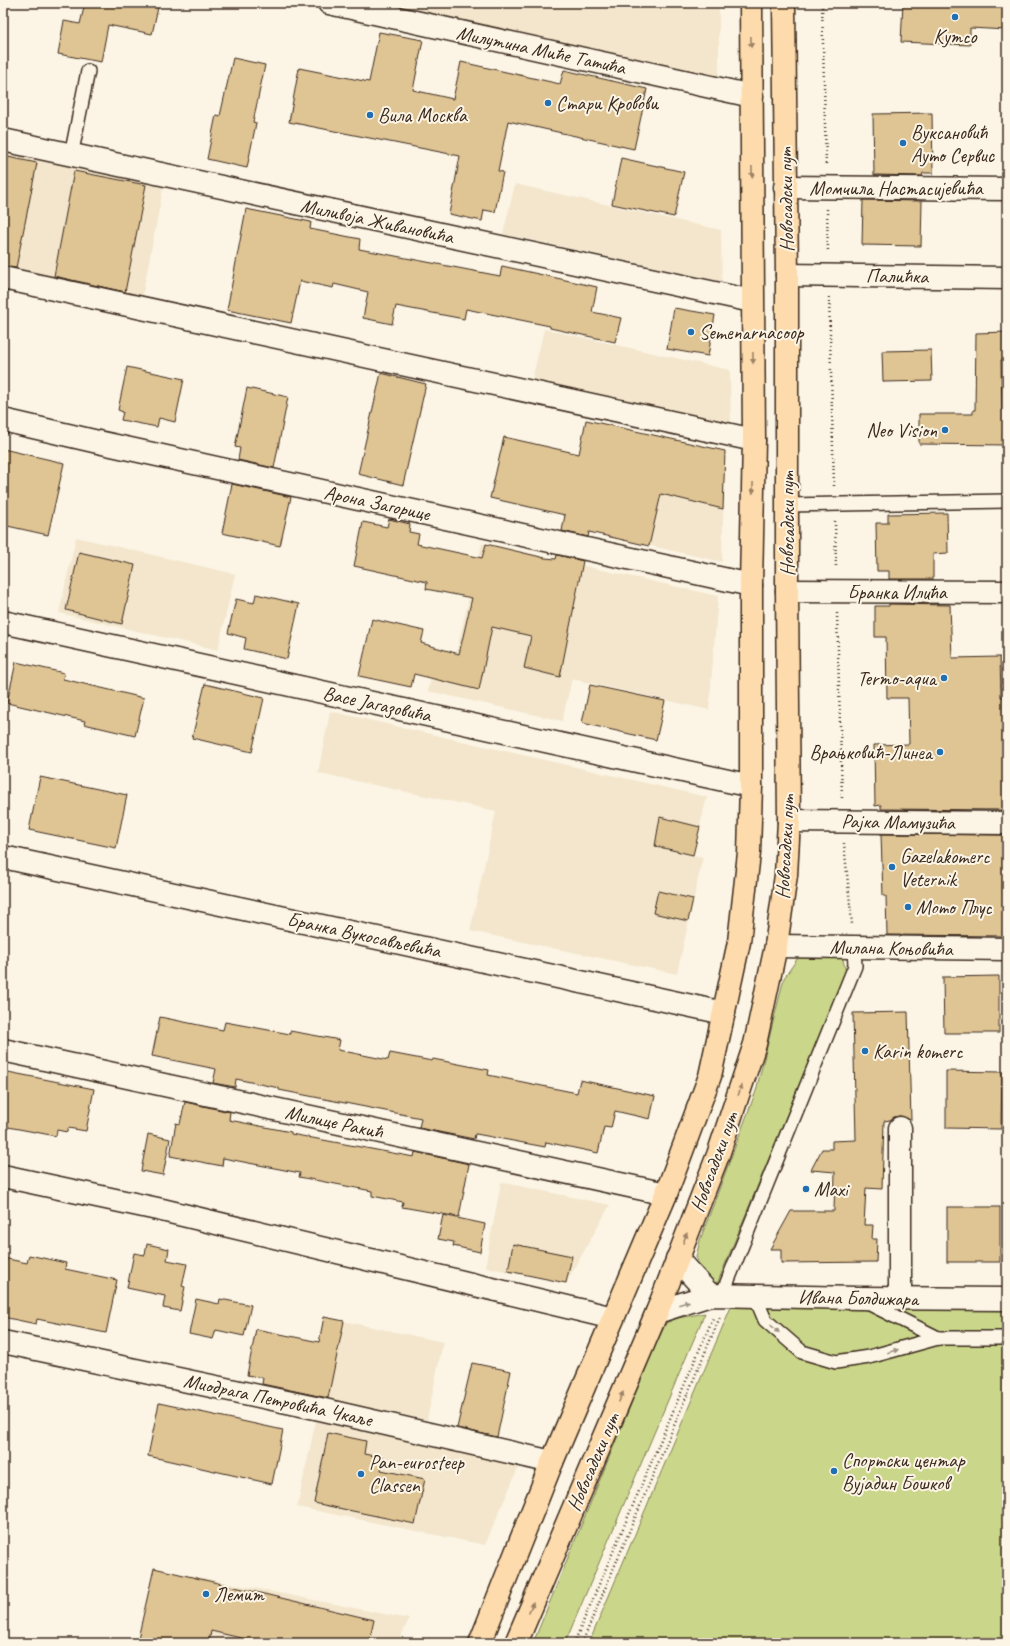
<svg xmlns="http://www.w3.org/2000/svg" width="1010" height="1646" font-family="Caveat,sans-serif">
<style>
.built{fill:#f3e6cd}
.green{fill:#cad68a;stroke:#828054}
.building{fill:#dfc494;stroke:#3b2a1e}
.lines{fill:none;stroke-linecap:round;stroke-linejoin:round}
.service-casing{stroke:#3b2a1e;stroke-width:16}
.minor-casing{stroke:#3b2a1e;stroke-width:25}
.primary-casing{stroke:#3b2a1e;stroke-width:25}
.path{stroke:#3b2a1e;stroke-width:2.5;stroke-dasharray:1 3;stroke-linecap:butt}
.service{stroke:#fcf5e5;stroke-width:13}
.minor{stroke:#fcf5e5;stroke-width:22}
.primary{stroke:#fedbac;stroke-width:22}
.oneway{fill:#9c8265}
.oneway2{fill:#9c9082}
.poi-dot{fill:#1f6fb2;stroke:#fcf5e5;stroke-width:1.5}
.labels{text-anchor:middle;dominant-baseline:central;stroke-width:4;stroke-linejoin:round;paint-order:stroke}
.poi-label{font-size:20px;fill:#3b2a1e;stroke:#fcf5e5;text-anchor:start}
.street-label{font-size:20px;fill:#3b2a1e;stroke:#fcf5e5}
</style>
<rect width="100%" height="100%" fill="#fcf5e5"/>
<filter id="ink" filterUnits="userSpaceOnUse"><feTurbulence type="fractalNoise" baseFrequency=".025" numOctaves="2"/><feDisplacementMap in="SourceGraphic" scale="8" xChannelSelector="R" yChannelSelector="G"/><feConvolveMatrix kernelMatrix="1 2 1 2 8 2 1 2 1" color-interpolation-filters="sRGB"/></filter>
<g filter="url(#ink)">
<g class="built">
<polygon points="387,3 719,3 719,78"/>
<polygon points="3,152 164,184 142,298 3,270"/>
<polygon points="515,184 721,230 722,282 503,234"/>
<polygon points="544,329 730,370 731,432 530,388"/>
<polygon points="586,420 725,451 722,562 563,526"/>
<polygon points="76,537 235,574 218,650 59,613"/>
<polygon points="482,543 718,596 709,710 572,679 562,721 428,691 438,649 456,653"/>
<polygon points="330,711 707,797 693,855 703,857 677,974 470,931 496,811 318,773"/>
<polygon points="501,1182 610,1205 566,1283 485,1267"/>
<polygon points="324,1317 443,1342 427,1420 308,1396"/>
<polygon points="316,1420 520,1464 485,1545 297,1507"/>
<polygon points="154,1568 409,1619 398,1643 138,1643"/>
</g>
<g class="green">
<polygon points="800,955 842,956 846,972 717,1284 704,1276 696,1257 700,1240 756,1091 784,978"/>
<polygon points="736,1295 1007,1299 1007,1643 589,1643"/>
<polygon points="705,1313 565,1643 533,1643 656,1343 666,1323 678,1318"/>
</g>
<g class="building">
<polygon points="85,3 159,3 152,34 108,25 101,62 58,54 64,21 80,24"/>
<polygon points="903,3 1007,3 1007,30 970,28 970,45 901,42"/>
<polygon points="379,32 423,40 413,90 453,99 461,62 560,84 564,70 647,89 634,149 508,121 498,171 503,172 495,212 484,210 482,221 449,214 460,156 289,122 299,68 369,82"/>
<polygon points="233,58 265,65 253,122 256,123 247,168 207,159 216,115 220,116"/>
<polygon points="932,113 933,173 923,173 922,176 874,175 873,114"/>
<polygon points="3,156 37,163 16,268 3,266"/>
<polygon points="621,158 684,172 674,217 612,204"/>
<polygon points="74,171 146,185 125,292 54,276"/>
<polygon points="863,200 922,201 921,246 862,245"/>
<polygon points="246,209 311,222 310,229 360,239 359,249 500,276 502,266 597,287 592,312 621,318 615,342 550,328 550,326 466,309 464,319 396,306 392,324 363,318 368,292 334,284 333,288 300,281 291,323 227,310"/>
<polygon points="674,308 715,315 708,356 667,349"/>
<polygon points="1007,332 1007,360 1001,360 1002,410 1007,410 1007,445 919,444 919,414 973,414 973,410 975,410 976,333"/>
<polygon points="931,350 932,381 883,382 882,351"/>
<polygon points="127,367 184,379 175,422 159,418 157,427 121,420 123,412 118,410"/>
<polygon points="381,373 426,384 403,485 358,474"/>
<polygon points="247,388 288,397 274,468 238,460 240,448 235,447"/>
<polygon points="586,420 725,451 723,509 661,494 649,546 589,532 588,537 562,531 565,515 490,498 504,437 579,454"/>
<polygon points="3,449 64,463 48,535 3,525"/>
<polygon points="232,484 291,497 280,546 222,533"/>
<polygon points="947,513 948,553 933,554 933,579 889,579 889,571 877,571 876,523 888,523 888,514"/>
<polygon points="389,519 410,524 409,532 419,534 417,544 482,558 486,544 545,558 556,559 557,555 583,561 560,677 524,668 531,636 492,627 479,690 414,674 411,687 359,676 372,619 424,631 421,643 459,654 472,598 426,589 427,582 354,566 363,522 387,527"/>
<polygon points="79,552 135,565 122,624 66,610"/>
<polygon points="256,594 299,604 287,659 244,649 246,638 228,633 236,599 254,603"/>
<polygon points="889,604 950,605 952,658 1000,657 1001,697 1007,696 1007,810 881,809 881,805 875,806 874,745 909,744 908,698 887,698 886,637 875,637 875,606 889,606"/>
<polygon points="16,662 64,673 63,679 144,698 135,736 84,724 85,721 7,703"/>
<polygon points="205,684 264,698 252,752 192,738"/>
<polygon points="590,685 665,701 656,740 582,723"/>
<polygon points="40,777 127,795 116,848 29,830"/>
<polygon points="660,817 700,827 693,855 655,846"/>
<polygon points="881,834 1007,835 1007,936 887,935 886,896 883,896"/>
<polygon points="658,891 693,899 688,921 653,913"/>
<polygon points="999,976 999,1033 944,1033 943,977"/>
<polygon points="908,1012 911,1120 900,1116 894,1117 890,1120 884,1121 882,1189 866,1188 864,1225 873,1225 872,1239 877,1239 876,1262 781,1263 781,1249 770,1249 791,1211 834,1211 835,1172 811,1170 822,1149 832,1149 832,1141 856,1140 853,1013"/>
<polygon points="160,1017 223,1030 225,1022 290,1034 290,1031 340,1040 338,1050 388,1060 390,1053 432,1061 433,1059 489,1070 488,1075 577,1093 580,1080 655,1096 650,1119 615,1111 611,1128 604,1127 598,1153 546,1142 545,1147 476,1134 475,1134 474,1139 419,1128 421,1118 279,1090 279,1088 236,1079 235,1087 213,1083 216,1069 152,1056"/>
<polygon points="3,1071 94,1089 86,1131 68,1128 67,1132 57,1130 56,1136 3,1126"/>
<polygon points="946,1071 1002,1072 1001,1129 946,1128"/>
<polygon points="185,1102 230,1112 229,1120 291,1132 291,1134 414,1157 415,1152 469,1164 459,1217 402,1207 403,1202 372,1196 372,1191 299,1177 300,1173 223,1158 222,1166 170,1156 176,1123 180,1124"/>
<polygon points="148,1134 170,1139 163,1175 141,1171"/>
<rect x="947" y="1207" width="53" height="55"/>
<polygon points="443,1215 485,1224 480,1252 453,1246 454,1242 438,1239"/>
<polygon points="147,1244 169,1249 167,1260 187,1264 182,1286 185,1287 180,1311 163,1308 165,1296 127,1288 134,1253 145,1255"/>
<polygon points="513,1244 572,1256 566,1283 508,1271"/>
<polygon points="29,1255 66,1263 65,1269 117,1280 106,1333 37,1319 36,1324 3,1317 3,1258 27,1263"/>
<polygon points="196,1299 219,1304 220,1299 251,1305 244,1336 216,1330 213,1339 189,1334"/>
<polygon points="324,1317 344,1321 328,1398 262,1384 263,1378 247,1375 256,1329 319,1342"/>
<polygon points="472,1363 511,1371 497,1437 457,1428"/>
<polygon points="159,1403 283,1430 272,1484 148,1456"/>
<polygon points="328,1433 366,1441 364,1454 384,1458 381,1470 425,1479 415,1524 314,1503"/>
<polygon points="154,1568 374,1620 369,1643 262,1643 211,1631 209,1643 137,1643"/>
</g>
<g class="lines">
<g class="service-casing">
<g id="service">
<polyline points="71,156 88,71"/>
<polyline points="787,505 1007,501"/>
<polyline points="722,1295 855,966 854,947"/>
<polyline points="755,1296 765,1320 802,1352 836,1362 869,1357 938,1338 1007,1338"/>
<polyline points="864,1301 938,1338"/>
</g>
</g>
<g class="minor-casing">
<g id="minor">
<polyline points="329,3 752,96"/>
<polyline points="3,140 752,301"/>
<polyline points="785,187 1007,189"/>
<polyline points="787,275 1007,278"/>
<polyline points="3,278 754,440"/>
<polyline points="3,420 98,442 751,585"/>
<polyline points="787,591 1007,592"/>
<polyline points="3,622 751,786"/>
<polyline points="789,821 1007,823"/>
<polyline points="3,857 724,1013"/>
<polyline points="776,946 1007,949"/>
<polyline points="3,1050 666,1194"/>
<polyline points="3,1176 162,1210 613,1318"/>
<polyline points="677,1259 710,1295"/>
<polyline points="900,1298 900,1128"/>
<polyline points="657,1312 710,1295 858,1298 1007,1299"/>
<polyline points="3,1342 320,1409 552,1462"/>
</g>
</g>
<g class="primary-casing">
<g id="primary">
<polyline points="480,1643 552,1462 666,1194 710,1076 739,942 749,853 751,786 751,585 754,440 751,3"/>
<polyline points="516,1643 657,1312 718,1155 755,1044 776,946 786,875 789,821 787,591 787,275 784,3"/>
</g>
</g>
<g class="path">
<polyline points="822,3 826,164"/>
<polyline points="827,209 828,252"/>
<polyline points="829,297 834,486"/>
<polyline points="835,521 836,568"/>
<polyline points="837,613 842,798"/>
<polyline points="844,843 852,924"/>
<polyline points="574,1643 713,1318"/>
<polyline points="582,1643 720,1317"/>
</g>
<use href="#service" class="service"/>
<use href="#minor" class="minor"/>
<use href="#primary" class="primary"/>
</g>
<defs><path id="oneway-solid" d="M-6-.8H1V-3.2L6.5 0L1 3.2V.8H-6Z"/></defs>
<g class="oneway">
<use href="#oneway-solid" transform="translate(751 42) rotate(89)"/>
<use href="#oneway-solid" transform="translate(752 172) rotate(90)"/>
<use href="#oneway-solid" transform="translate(753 358) rotate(89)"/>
<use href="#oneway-solid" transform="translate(753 488) rotate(91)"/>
<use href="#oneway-solid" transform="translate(740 1090) rotate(-71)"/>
<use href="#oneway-solid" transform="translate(685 1238) rotate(-69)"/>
<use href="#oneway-solid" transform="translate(621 1397) rotate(-67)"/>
<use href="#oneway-solid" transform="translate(531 1607) rotate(-67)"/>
</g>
<g class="oneway2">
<use href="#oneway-solid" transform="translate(684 1303) rotate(-18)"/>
<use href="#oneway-solid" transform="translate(775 1329) rotate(42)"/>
<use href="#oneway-solid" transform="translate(893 1351) rotate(-16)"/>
</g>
</g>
<g class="poi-dot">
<circle cx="955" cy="17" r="4"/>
<circle cx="548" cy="103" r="4"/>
<circle cx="370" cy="115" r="4"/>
<circle cx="903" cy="143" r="4"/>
<circle cx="691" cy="332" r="4"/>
<circle cx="945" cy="430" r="4"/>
<circle cx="944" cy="678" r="4"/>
<circle cx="940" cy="752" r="4"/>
<circle cx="892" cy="867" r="4"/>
<circle cx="908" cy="907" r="4"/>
<circle cx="865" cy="1051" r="4"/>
<circle cx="806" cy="1189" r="4"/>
<circle cx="834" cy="1471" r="4"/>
<circle cx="361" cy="1474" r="4"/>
<circle cx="206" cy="1594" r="4"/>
</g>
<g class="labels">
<g class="poi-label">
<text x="955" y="36" text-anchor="middle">Kymco</text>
<text x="556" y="103">Стари Кровови</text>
<text x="378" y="115">Вила Москва</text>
<text x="911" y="132">Вуксановић<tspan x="911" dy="23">Ауто Сервис</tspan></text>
<text x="699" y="332">Semenarnacoop</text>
<text x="937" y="430" text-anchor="end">Neo Vision</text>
<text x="936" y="678" text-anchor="end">Termo-aqua</text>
<text x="932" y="752" text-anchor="end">Врањковић-Линеа</text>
<text x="900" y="856">Gazelakomerc<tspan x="900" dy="23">Veternik</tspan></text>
<text x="916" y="907">Мото Плус</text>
<text x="873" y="1051">Karin komerc</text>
<text x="814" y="1189">Maxi</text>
<text x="842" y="1460">Спортски центар<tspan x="842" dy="23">Вујадин Бошков</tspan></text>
<text x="369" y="1462">Pan-eurosteep<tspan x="369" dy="23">Classen</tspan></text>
<text x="214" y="1594">Лемит</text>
</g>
<g class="street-label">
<text transform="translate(541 50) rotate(12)">Милутина Миће Татића</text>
<text x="896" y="188">Момчила Настасијевића</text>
<text transform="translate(786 200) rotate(-91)">Новосадски пут</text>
<text transform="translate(377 221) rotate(12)">Миливоја Живановића</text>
<text transform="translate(897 276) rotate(1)">Палићка</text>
<text transform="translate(377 503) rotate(12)">Арона Загорице</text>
<text transform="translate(787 524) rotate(-90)">Новосадски пут</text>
<text x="897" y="592">Бранка Илића</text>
<text transform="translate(377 704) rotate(12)">Васе Јагазовића</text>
<text transform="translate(898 822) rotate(1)">Рајка Мамузића</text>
<text transform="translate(785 847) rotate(-87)">Новосадски пут</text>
<text transform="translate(364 935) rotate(12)">Бранка Вукосављевића</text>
<text transform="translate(891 948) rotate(1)">Милана Коњовића</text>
<text transform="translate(334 1122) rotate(12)">Милице Ракић</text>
<text transform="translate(714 1162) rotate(-70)">Новосадски пут</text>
<text transform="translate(858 1298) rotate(1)">Ивана Болдижара</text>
<text transform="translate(278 1400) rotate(12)">Миодрага Петровића Чкаље</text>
<text transform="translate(593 1462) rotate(-67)">Новосадски пут</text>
</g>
</g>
<rect width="1010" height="1646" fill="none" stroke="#fcf5e5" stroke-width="16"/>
<rect x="8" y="8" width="994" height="1630" fill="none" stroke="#3b2a1e" stroke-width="1.5" filter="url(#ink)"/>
</svg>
